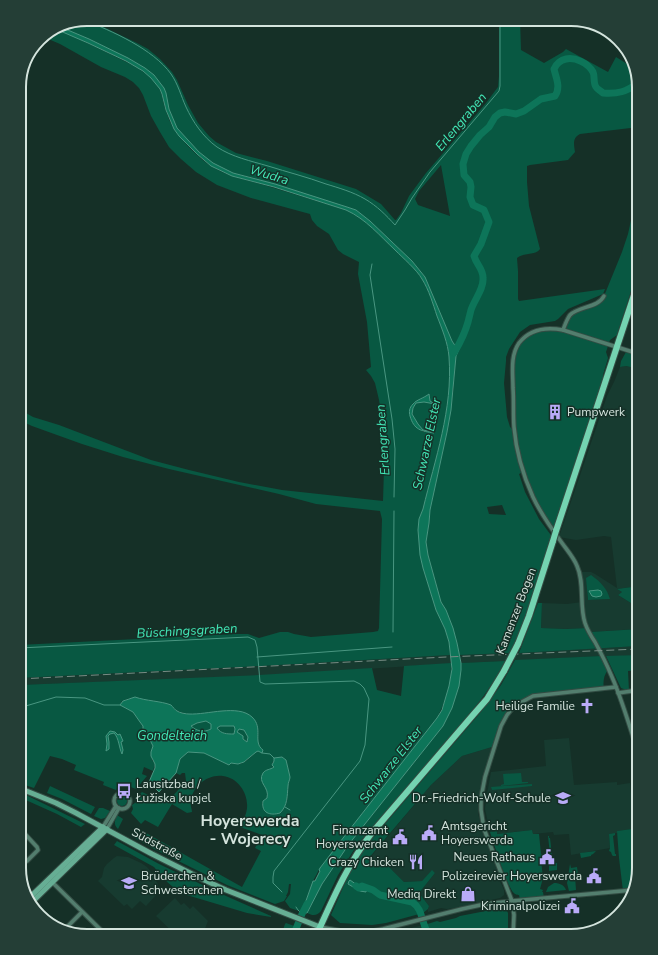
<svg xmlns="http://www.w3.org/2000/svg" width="658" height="955" font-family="'Nunito Sans',sans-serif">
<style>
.built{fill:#173b30;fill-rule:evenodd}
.green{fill:#085842;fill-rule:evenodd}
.water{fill:#0d7559;stroke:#499681;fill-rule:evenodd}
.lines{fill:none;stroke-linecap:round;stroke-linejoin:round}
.stream{stroke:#499681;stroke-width:1}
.river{stroke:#0d7559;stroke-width:7}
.street-casing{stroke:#344d44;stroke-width:5.5}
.secondary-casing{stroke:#344d44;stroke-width:7}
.primary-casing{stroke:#344d44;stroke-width:8}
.street{stroke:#537e6e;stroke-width:3.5}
.secondary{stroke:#66ae94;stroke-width:5}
.primary{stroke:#74d3b1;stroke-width:6}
.rail{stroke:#778c84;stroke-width:1;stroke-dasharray:8 4;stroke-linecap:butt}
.primary-bridge-casing{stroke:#344d44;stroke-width:8;stroke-linecap:butt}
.primary-bridge{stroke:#74d3b1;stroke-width:6}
.labels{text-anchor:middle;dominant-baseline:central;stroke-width:3;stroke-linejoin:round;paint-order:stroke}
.poi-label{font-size:12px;fill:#d4e4dd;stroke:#153027;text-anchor:end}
.street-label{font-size:12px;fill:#d4e4dd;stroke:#153027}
.water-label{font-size:13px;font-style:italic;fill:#42e8b7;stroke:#153027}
.district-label{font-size:16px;font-weight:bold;fill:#d4e4dd;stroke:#153027}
.rim{fill:none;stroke:#d4e4dd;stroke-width:2}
</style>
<rect width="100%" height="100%" fill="#153027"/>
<g class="built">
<path d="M626 366 639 369V586L617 589 622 592 618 595 639 608V629L589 632 587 628 566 629 541 628 542 603 567 604 582 602 581 572H591L595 574 617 588 611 537 604 536 576 540 559 537 607 396 614 382 620 367ZM587 590 610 599 588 600Z"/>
<polygon points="639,646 639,655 622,656 604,656 443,664 256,676 19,685 19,678 261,666 445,655 512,653"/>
<polygon points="569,738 574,785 617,782 617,785 630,783 631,793 639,793 639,828 618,831 618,833 609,834 610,848 571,855 569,834 554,835 553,832 533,834 532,830 497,834 497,831 490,832 485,809 487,794 491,772 546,766 544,740"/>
<polygon points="492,747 481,788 478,800 478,813 482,830 494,858 499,879 504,890 504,895 500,898 456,908 447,909 441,908 428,912 428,909 429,906 419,893 435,873 432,871 422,881 404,882 389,867 381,867 374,860 368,860 431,785 462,756"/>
<polygon points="117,856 128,857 141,863 147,867 155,877 158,885 157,894 146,906 140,901 132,909 127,904 124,906 98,881 102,877 104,868 107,864 114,858"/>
<polygon points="175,898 181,905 184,903 190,909 193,906 208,921 202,936 177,936 156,916"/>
<polygon points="419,926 421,926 423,936 395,936 396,932"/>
</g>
<g class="green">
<path d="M87 19 137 43 148 49 160 59 172 72 177 80 188 105 198 123 209 136 216 142 236 153 267 161 356 189 381 204 395 220H396L401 213 409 196 426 173 486 103 498 87 499 76V19H520L521 50 544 63 563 52 566 49 608 72 616 57 632 67 634 66 639 87V127L580 134C572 138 574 145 575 152L568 160 530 165 527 166V182L529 206 540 249C535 256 524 252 517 258L518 271V299L519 301 605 289 603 294 568 309 558 319 555 321 530 325 520 332 509 349 506 357V361L504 383 507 417 510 427 512 429 515 448 521 473 519 474 525 492 539 519 553 538 513 653 459 655 457 643 446 610 441 602 428 555 426 542 429 523 430 509 447 432 453 393 456 355 460 347H456L452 341 425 277 412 261 370 221 356 210 347 207 250 177 233 173 213 163 199 152 177 128 169 109 166 93 164 88 154 75 145 68 128 58 89 39 63 28ZM441 165 450 216 418 205 415 199 419 191ZM502 505 506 515 489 514 487 507Z"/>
<path d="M58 30C76 37 93 46 110 54 126 62 144 69 156 83 163 92 162 100 166 111 168 117 171 125 175 130 182 141 200 159 211 166 230 178 253 181 274 188 298 195 322 203 346 210 366 219 380 236 395 250 403 258 417 270 422 279 429 290 433 304 437 316 442 329 448 343 449 357 453 409 435 459 423 509L419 519 423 568 436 610 445 629 449 642 450 655 261 666 19 678V645L236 634H248L259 638 280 632H288L294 634 311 637 373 632 378 631 379 628 382 519 380 511 316 504 279 494 169 469 123 457 82 444 32 426 19 420V409L33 417 59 425 151 460 189 470 239 482 282 490 383 501 385 436 379 400 375 383 371 376 366 370 371 367 367 322 358 274 359 262 343 254 338 250 329 234 317 226 312 220 310 214 251 198 217 185 196 172 181 159 169 147 160 132 151 116 143 95 139 88 133 82 125 77 101 67 60 44 46 38 41 37 42 36ZM428 395 430 401 433 403 424 402 416 403 413 408 412 414 418 424 423 430 434 432H423L409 413 413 403 426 397Z"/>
<polygon points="635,202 639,218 639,266 617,335 610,340 606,352 608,358 603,375 603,380 553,531 533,498 521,464 514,427 513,362 519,344 533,332 545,329 563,330 572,313 602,301 622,252 628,234"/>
<polygon points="626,352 639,356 639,369 626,366 620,367 621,361"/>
<path d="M591 575C601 582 607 589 610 599L588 600 586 578Z"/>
<polygon points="639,586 639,608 618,595 622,592 617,589"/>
<polygon points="538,603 542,603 541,628 566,629 587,628 590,632 639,629 639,646 519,653"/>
<polygon points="639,655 639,670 628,671 629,691 621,688 606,656"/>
<path d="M601 656 608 670C603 676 603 683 604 691 584 692 527 694 514 707 510 711 502 721 499 726 496 733 495 740 492 747L462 756 431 785 368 859 374 860 381 867H389L404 882 422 881 432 870 435 873 419 893 429 906 428 909 423 913 386 923 372 925 340 923 332 916 331 915 349 874 366 846 480 713 501 685 515 660Z"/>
<path d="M505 661C496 680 483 697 470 714L357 845 338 875 321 911C317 916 313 916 307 913L322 884 349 844 443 726 461 670V663Z"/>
<path d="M451 663C453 679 445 704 437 718L350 829 320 868 313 881 302 912 290 908 285 901 290 894 291 884H289L288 892 286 896H287L284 901 275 904 227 885 156 850 135 838 136 830 139 829 242 887 261 851 255 848 262 835 237 826C239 823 243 820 245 816 252 800 241 778 223 776 207 774 191 787 191 803 190 806 192 809 192 812L187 813 172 804 158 827 145 820 141 824 131 813 133 809 132 805 138 801V796L142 792 161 801 169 802 171 804V798L186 781 185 773H182L180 775 176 773 180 759 188 752 204 753 229 765 231 763C233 763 235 764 238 764 246 764 254 754 259 747 256 740 259 731 257 724L227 711H221L196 714H187L177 711 171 706 140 699C134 697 127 698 121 702L125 708 133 712 140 722 143 726V731L151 742 153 746 152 760 155 764 153 771 144 767 142 774 147 776 136 789 120 783 116 790 103 785 104 782 74 770 76 765 62 759 50 756 34 788 19 783V685L259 675 372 668 377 690 401 696 404 666ZM282 757 286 760 290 779 288 783 287 802 263 808 262 803 263 801 267 798C269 792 266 789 263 784L271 770 274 767 272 763 274 761 275 758H278Z"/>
<path d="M206 721 211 724V729C203 733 197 731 190 725Z"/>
<path d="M219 726H234L235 729 234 734C227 734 221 734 217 728Z"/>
<polygon points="239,729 244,729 248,737 247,742 236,732"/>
<polygon points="521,773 522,782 528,782 528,783 501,786 501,785 504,784 503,774"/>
<polygon points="532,784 532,786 492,790 491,787"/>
<polygon points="50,786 95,807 91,814 62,799 47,793"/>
<polygon points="19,792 28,796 85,824 81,827 57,814 19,797"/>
<circle cx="122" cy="801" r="5"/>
<polygon points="99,808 103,808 110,811 105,818 101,819 94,816"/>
<path d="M117 815 123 819 118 829C113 824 115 821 117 815Z"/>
<polygon points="639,828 639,858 633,863 635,882 633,890 623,891 619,858 617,831"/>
<path d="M532 830 533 834H539L541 854H544L545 859 541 860 543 878 540 889 543 890 542 892H543L544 898 520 900 519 895C518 895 514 894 514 893 508 889 493 841 490 832L497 831V834Z"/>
<polygon points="615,833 615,835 613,836 615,854 616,854 616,856 613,856 612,855 611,852 609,851 610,848 609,834"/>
<polygon points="548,836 549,836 549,838 550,838 553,863 557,863 557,870 549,871 549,864 551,864"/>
<polygon points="117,841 159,864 217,892 271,916 271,917 247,913 180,893 166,881 154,867 114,845"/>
<polygon points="596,851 593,854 591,855 591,856 581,858 580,853"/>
<polygon points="570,864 571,868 577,867 578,875 575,876 576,890 569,891 567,883"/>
<path d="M554 883C560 883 564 885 566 890L546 892 548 887Z"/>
<polygon points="501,908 506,909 508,913 508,936 423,936 421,926 437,921 440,922 456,918 460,916"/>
<polygon points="286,923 305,930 307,934 307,936 281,936 285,924"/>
</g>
<g class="water">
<path d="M63 28 89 39 128 58 145 68 154 75 164 88 166 93 169 109 177 128 199 152 213 163 233 173 275 184 347 207 356 210 370 221 412 261 425 277 452 341 456 347 458 345 460 347 456 356 451 410 447 432 430 510 429 523 426 542 428 555 441 602 446 610 453 628 457 643 461 663V670L459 686 452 708 443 726 349 844 322 884 307 913 302 912 313 881H315L320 871 319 870 320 868 350 829 437 718 442 710 449 686 452 669 449 642 445 629 436 610 423 568 420 555 418 530 419 519 423 509C435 459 453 409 449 357 448 343 442 329 437 316 433 304 429 290 422 279 417 270 403 258 395 250 380 236 366 219 346 210L274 187 232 176 211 166 197 154 179 136 174 129 166 110 162 94 160 89 151 78 143 71 126 61 88 43 58 30Z"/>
<path d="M429 394 430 401 435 404 424 402 416 403 413 408 412 414 418 424 423 430 434 432V433C421 431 414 430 410 416 409 412 409 408 413 404 416 400 424 398 429 394Z"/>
<polygon points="598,590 601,591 602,594 601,596 596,597 592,596 589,591"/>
<path d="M135 697C146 701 161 701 171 705 173 707 175 710 177 711 180 713 186 714 189 714 207 715 238 704 252 717 264 728 252 742 263 750L262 753 258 751 256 752 244 762 238 764 231 763 229 765 204 753 188 752 180 759 176 773 159 792 149 782 155 768V764L151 756V752L153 746 149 738 143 731V726L140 722 133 712 120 705 123 701ZM206 721 211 724V729C203 733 197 731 191 726L197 723ZM220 726H234L235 729 234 734C227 734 221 734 217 728ZM239 729 244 730 248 737 247 742 243 739V736L237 732Z"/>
<path d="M110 731 115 732 118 735 120 734 123 741 121 742 123 750 122 754C119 748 119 738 114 733L110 734 108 736 109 742V749L106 751 107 744 106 736Z"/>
<path d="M282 757 286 760 290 777C290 780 288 782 288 786 287 796 288 805 280 813 270 816 261 813 263 801L267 798C270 787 257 783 263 773 266 769 270 770 274 767L272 765 274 761V758Z"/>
<polygon points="350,880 357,885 362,884 364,886 364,887 367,889 366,892 360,891 348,884 349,881"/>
</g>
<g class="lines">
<g class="stream">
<path d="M84 20C112 31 153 49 171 74 178 84 181 96 186 107 193 122 203 137 217 147 232 157 251 161 268 166 287 172 307 177 326 184 339 188 353 192 365 199 377 206 386 215 395 225L405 210 412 198 430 172 499 91 500 86V19"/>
<polyline points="372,264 370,275 392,419 395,449 394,497"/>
<path d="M639 346C628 335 635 321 639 309"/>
<polyline points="393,632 394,511"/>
<polyline points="19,648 248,637 255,640 257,647 260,682 265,684 354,681 360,684 364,688 369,699 365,745 360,761 274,871 273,877 273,883 282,892"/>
<polyline points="257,657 392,647"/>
<polyline points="19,708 56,697 85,698 104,705 120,705"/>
<polyline points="262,753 270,754 274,758"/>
<polyline points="285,807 290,810"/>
<polyline points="296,907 298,910 302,914"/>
</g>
<g class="river">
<path d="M454 353C460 343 465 333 468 322 469 318 470 314 471 310 474 300 484 289 483 278 483 268 477 266 474 256L481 244 489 222 484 210 473 205 470 197 471 187 470 182 464 175 463 164 466 154 471 146 480 135 489 127 495 117 500 113 505 112 516 114 524 111 541 99 555 96C561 87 556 78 554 69 556 64 561 60 566 59 575 57 588 63 593 72 595 76 593 83 596 87 597 89 601 91 603 93 618 94 626 92 638 83"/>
<path d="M356 886 359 888 362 886 373 890 380 895 412 902C423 909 421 921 427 931 428 933 430 934 431 936"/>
<polyline points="293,936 302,914 307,904"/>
</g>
<g class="street-casing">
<g id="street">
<path d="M563 330C565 325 567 319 570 315 579 306 598 308 604 296"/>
<polyline points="618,693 639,690"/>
<path d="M639 754C630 729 623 702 612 677 607 665 601 653 595 642 591 636 587 629 585 623 579 605 585 583 577 566 574 558 567 550 562 543 551 528 541 514 533 497 523 475 516 451 514 427 513 414 514 401 513 388 513 373 510 356 519 343 530 329 547 327 563 330L639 354"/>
<circle cx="122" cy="801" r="8"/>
<polyline points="103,827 116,806"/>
<polyline points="107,829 119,808"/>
<polyline points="19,858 22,861 27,861 38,850 37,847 25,834 19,834"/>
<polyline points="52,882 107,936"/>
<polyline points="320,927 347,932 368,932 383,929 462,909 485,904 512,901 633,890"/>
<polyline points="64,930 82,912"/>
<polyline points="513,936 514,915 512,901 484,829 481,810 481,798 485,777 501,726 507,715 511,710 520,703 533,696 616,687"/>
</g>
</g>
<g class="secondary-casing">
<g id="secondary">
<polyline points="19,788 56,803 76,813 152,854 200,878 226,890 320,927"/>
<polyline points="27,900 103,827"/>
<polyline points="30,904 107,829"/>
</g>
</g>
<g class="primary-casing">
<g id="primary">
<polyline points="556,531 639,280"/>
<polyline points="518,644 529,616 553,541"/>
<path d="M316 936C332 901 347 865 371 834L473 715 487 699 504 671"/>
</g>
</g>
<use href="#street" class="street"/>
<use href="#secondary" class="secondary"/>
<use href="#primary" class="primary"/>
<polyline class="rail" points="19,679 446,657 639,649"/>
<g class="primary-bridge-casing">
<g id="primary-bridge">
<polyline points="553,541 556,531"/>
<polyline points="504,671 518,644"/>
</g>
</g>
<use href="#primary-bridge" class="primary-bridge"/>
</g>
<defs>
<g id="building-bare" transform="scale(1.2)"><path d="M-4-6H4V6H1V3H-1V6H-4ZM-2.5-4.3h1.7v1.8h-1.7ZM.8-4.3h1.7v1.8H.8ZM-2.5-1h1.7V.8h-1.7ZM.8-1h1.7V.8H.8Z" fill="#b9abf7" stroke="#153027" stroke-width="2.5" paint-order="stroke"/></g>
<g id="church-bare" transform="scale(1.2)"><path d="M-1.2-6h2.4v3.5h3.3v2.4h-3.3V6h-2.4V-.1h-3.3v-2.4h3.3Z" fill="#b9abf7" stroke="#153027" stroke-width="2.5" paint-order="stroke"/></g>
<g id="bus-bare" transform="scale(1.2)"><path d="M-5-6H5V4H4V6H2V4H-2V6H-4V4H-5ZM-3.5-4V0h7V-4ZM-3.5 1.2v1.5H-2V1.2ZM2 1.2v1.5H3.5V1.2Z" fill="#b9abf7" stroke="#153027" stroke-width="2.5" paint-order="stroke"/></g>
<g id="school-bare" transform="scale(1.2)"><path d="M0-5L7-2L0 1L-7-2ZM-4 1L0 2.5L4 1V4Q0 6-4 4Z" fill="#b9abf7" stroke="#153027" stroke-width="2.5" paint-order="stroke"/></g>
<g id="civic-bare" transform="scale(1.2)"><path d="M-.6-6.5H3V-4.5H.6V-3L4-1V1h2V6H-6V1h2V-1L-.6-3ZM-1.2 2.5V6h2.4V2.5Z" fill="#b9abf7" stroke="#153027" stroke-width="2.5" paint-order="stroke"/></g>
<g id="restaurant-bare" transform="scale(1.2)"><path d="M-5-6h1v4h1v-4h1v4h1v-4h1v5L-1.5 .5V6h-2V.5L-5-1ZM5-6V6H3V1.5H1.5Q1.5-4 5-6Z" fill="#b9abf7" stroke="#153027" stroke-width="2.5" paint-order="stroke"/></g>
<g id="shop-bare" transform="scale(1.2)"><path d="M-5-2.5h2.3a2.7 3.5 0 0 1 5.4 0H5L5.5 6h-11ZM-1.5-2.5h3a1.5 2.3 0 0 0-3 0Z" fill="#b9abf7" stroke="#153027" stroke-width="2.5" paint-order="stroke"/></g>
</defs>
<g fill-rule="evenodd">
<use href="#building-bare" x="555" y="412"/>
<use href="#church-bare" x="587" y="706"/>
<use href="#bus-bare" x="124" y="791"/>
<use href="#school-bare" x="563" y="798"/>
<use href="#civic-bare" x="429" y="833"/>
<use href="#civic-bare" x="400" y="837"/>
<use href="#civic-bare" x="547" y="857"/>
<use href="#restaurant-bare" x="416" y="862"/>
<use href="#civic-bare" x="594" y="876"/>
<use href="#school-bare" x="129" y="883"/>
<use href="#shop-bare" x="468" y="894"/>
<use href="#civic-bare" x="572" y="906"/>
</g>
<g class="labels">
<g class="poi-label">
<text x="567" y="412" text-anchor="start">Pumpwerk</text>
<text x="575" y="706">Heilige Familie</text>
<text x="136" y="784" text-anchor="start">Lausitzbad /<tspan x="136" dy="14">Łužiska kupjel</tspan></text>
<text x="551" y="798">Dr.-Friedrich-Wolf-Schule</text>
<text x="441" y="826" text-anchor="start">Amtsgericht<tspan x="441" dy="14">Hoyerswerda</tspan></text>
<text x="388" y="830">Finanzamt<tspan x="388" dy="14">Hoyerswerda</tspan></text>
<text x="535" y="857">Neues Rathaus</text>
<text x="404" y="862">Crazy Chicken</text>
<text x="141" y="876" text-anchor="start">Brüderchen &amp;<tspan x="141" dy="14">Schwesterchen</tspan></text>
<text x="582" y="876">Polizeirevier Hoyerswerda</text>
<text x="456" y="894">Mediq Direkt</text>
<text x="560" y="906">Kriminalpolizei</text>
</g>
<g class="street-label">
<text transform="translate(516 611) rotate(-69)">Kamenzer Bogen</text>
<text transform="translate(157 844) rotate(28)">Südstraße</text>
</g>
<g class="water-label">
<text transform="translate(461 122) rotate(-50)">Erlengraben</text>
<text transform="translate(269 175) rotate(17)">Wudra</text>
<text transform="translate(383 440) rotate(-94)">Erlengraben</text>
<text transform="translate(427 444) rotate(-78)">Schwarze Elster</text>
<text transform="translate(187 631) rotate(-3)">Büschingsgraben</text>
<text x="172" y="736">Gondelteich</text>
<text transform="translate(391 765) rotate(-52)">Schwarze Elster</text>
</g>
<g class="district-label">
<text x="250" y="821">Hoyerswerda<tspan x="250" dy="18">- Wojerecy</tspan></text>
</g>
</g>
<path d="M0 0H658V955H0ZM87 26H571A61 61 0 0 1 632 87V868A61 61 0 0 1 571 929H87A61 61 0 0 1 26 868V87A61 61 0 0 1 87 26Z" fill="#243e36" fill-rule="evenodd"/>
<path class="rim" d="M87 26H571A61 61 0 0 1 632 87V868A61 61 0 0 1 571 929H87A61 61 0 0 1 26 868V87A61 61 0 0 1 87 26Z"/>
</svg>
